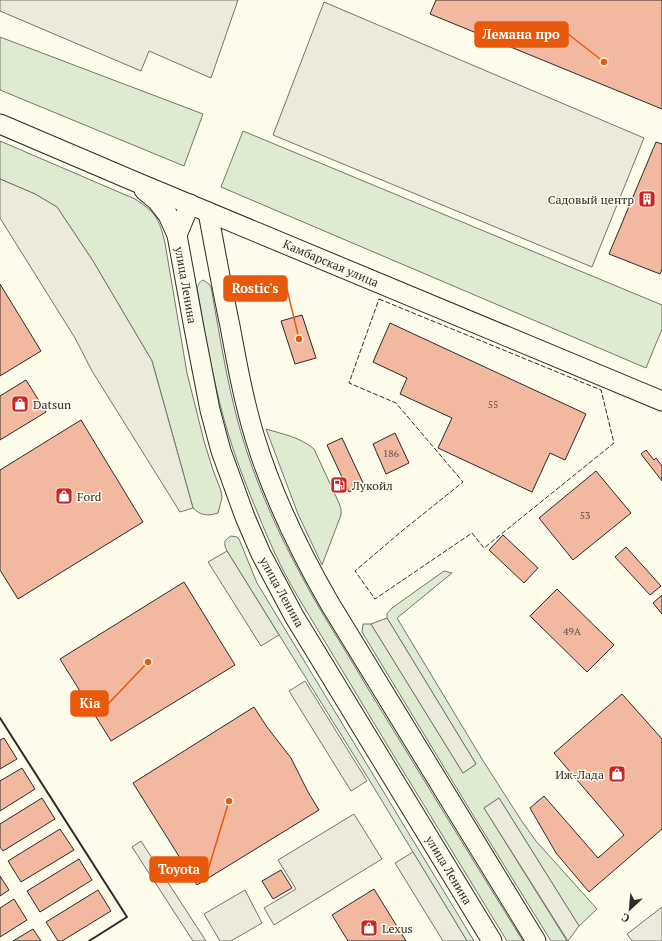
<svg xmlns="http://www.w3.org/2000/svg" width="662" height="941" font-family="'PT Serif',serif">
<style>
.green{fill:#deebd1;stroke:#74746e}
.parking{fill:#eceadb;stroke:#74746e}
.building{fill:#f2b8a0;stroke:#2b2b2b}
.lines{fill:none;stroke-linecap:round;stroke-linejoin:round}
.primary-casing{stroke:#2b2b2b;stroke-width:21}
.primary{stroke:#fdfbea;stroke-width:19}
.fence{stroke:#2b2b2b;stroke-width:1;stroke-dasharray:5 2;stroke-linecap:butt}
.wall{stroke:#2b2b2b;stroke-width:2}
.labels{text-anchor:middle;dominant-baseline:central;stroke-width:3;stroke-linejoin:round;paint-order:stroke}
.number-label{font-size:10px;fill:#5d4e48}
.poi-label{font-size:12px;fill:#2b2b2b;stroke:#fdfbea;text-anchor:start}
.street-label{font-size:12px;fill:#2b2b2b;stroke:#fdfbea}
.leader{fill:none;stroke:#e8590c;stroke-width:1.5}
.callout-dot{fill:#e8590c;stroke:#fdfbea;stroke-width:1.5}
.callout{fill:#e8590c;stroke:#e8590c;stroke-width:1.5}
.callout-label{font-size:13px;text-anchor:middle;font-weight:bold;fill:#fff}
</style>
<rect width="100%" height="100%" fill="#fdfbea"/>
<g class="green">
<polygon points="0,37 203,114 184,166 0,90"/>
<polygon points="243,131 662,305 662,329 646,368 221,187"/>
<path d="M0 141 135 199C156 213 159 218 165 243L187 373 204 441 213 470 221 491 222 498 218 513C208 516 201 516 193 508L152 361 93 261 57 207 35 194 0 179Z"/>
<path d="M203 280 209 284 211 287C221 342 229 398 247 452 261 494 279 534 300 573 320 612 345 649 367 687 419 772 471 857 523 941H507L386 743 298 597C281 569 268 539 256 509 239 469 225 429 216 387 208 355 203 321 197 288 199 284 199 282 203 280Z"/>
<path d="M266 429C282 434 300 437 314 449L339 503 341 509V515L322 565 298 514Z"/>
<path d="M231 536 237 537 239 539 257 583 474 941H467L368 778 227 551C223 543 224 540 231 536Z"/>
<polygon points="444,571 452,573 397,618 482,759 521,820 536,841 597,909 579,926 499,798 484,808 567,941 551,941 473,815 362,632 363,624 371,624 463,773 476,764 387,618 387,614 392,608"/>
</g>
<g class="parking">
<polygon points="0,0 238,0 211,78 149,51 141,71 0,11"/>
<polygon points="324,2 644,138 592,267 273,135"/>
<polygon points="0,179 35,194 57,207 93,261 152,361 193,508 180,512 92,371 75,338 0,218"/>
<polygon points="227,551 279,635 261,646 208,562"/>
<polygon points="387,618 476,764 463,773 371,624"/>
<polygon points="305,681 367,781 351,791 289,691"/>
<polygon points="499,798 579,926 568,941 484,808"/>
<polygon points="354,814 382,859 274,925 264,908 296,889 278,860"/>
<polygon points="141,841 206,941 193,941 132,847"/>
<polygon points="413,852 467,941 443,941 395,863"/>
<polygon points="245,890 262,923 231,941 220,941 204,914"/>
<polygon points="662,907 662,941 632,941 627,934"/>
</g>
<g class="building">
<polygon points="436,0 662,0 662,109 430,14"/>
<polygon points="656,142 662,144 662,269 660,274 609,254"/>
<polygon points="0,284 41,351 0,376"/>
<polygon points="302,315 316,358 295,364 281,321"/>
<polygon points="390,323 586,414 565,460 550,453 532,492 438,448 452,418 400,394 407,378 373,362"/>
<polygon points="26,380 46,412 0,440 0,396"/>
<polygon points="81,420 143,522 18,599 0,570 0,470"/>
<polygon points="395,433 409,463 386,474 373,444"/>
<polygon points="342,438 364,485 349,492 327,445"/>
<polygon points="646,450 654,460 656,458 662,466 662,481 641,454"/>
<polygon points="596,471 631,513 573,560 539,518"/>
<polygon points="503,535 538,568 524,583 489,550"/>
<polygon points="626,547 661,586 650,595 615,557"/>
<polygon points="184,582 235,665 111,741 60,659"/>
<polygon points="557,589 614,645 587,672 530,616"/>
<polygon points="662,595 662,614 653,603"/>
<polygon points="622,694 662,739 662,829 589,892 556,853 530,808 544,796 598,858 624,835 554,753"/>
<polygon points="254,707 267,727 291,758 308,792 319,810 197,885 133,783"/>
<polygon points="4,738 17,759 0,769 0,740"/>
<polygon points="22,768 35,789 0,811 0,781"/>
<polygon points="42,798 55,819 3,851 0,847 0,824"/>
<polygon points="60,829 74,850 21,882 8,861"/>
<polygon points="79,859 92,880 40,912 27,891"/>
<polygon points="281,870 292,888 273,899 262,881"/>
<polygon points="0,876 9,890 0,896"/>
<polygon points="374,889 406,941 348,941 332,915"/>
<polygon points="98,890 111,911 62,941 58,941 46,922"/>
<polygon points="14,899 27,920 0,937 0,908"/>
<polygon points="33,929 41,941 13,941"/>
</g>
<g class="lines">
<g class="primary-casing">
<g id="primary">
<polyline points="0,124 136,182 662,401"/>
<polyline points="144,190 157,201 168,215 177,235"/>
<polyline points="190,204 177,235 194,328 210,410 221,451 245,517 261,554 294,616 492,941"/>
<path d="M208 212C215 250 222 288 230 326 237 364 244 402 255 438 273 497 300 552 330 604L536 941"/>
</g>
</g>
<use href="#primary" class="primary"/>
<polygon class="fence" points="379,299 601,390 614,443 484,548 472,533 375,599 355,571 402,531 463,482 396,403 349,383"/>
<polyline class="wall" points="0,718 127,917 89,941"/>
</g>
<defs>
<g id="building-square" transform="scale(0.9)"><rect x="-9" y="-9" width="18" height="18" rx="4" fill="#c62828" stroke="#fdfbea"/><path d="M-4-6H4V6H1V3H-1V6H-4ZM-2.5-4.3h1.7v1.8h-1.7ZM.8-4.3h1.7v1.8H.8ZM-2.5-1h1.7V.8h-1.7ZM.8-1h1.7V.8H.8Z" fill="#fff"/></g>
<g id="shop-square" transform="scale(0.9)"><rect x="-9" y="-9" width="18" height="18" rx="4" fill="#c62828" stroke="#fdfbea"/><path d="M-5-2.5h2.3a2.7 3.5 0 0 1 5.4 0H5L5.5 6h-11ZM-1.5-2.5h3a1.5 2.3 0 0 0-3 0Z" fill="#fff"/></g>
<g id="fuel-square" transform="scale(0.9)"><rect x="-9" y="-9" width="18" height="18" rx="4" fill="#c62828" stroke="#fdfbea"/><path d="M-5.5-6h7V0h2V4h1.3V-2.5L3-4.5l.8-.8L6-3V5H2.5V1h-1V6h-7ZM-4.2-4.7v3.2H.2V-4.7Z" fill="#fff"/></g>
</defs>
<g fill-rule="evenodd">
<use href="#building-square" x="647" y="199"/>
<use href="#shop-square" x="20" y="404"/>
<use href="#fuel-square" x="339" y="485"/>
<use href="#shop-square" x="64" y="496"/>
<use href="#shop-square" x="617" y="774"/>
<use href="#shop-square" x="369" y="928"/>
</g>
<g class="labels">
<g class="number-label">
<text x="493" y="404">55</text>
<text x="391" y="453">186</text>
<text x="585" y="515">53</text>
<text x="572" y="631">49А</text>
</g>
<g class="poi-label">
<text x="634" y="199" text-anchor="end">Садовый центр</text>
<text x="33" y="404">Datsun</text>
<text x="352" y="485">Лукойл</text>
<text x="77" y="496">Ford</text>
<text x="604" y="774" text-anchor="end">Иж-Лада</text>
<text x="382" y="928">Lexus</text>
</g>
<g class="street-label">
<text transform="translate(331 263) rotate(23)">Камбарская улица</text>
<text transform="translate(186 285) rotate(80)">улица Ленина</text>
<text transform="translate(282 592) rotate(61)">улица Ленина</text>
<text transform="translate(449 870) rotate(59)">улица Ленина</text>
</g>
</g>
<path class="leader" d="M604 62L568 34M299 339L287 289M148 662L108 704M229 801L208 870"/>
<g class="callout-dot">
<circle cx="604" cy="62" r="4"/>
<circle cx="299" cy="339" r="4"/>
<circle cx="148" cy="662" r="4"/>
<circle cx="229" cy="801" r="4"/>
</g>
<g class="callout">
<rect x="475" y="22" width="93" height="25" rx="4"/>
<rect x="224" y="276" width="63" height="25" rx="4"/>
<rect x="71" y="691" width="37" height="25" rx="4"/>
<rect x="150" y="857" width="58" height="25" rx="4"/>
</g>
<g class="callout-label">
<text x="521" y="39">Лемана про</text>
<text x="255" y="293">Rostic's</text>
<text x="90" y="708">Kia</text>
<text x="179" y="874">Toyota</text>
</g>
<g transform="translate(630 909) rotate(206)" stroke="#fdfbea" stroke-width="3" paint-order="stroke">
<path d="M0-3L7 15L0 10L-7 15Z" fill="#2b2b2b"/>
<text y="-6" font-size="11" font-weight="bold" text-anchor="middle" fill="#2b2b2b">С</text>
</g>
</svg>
